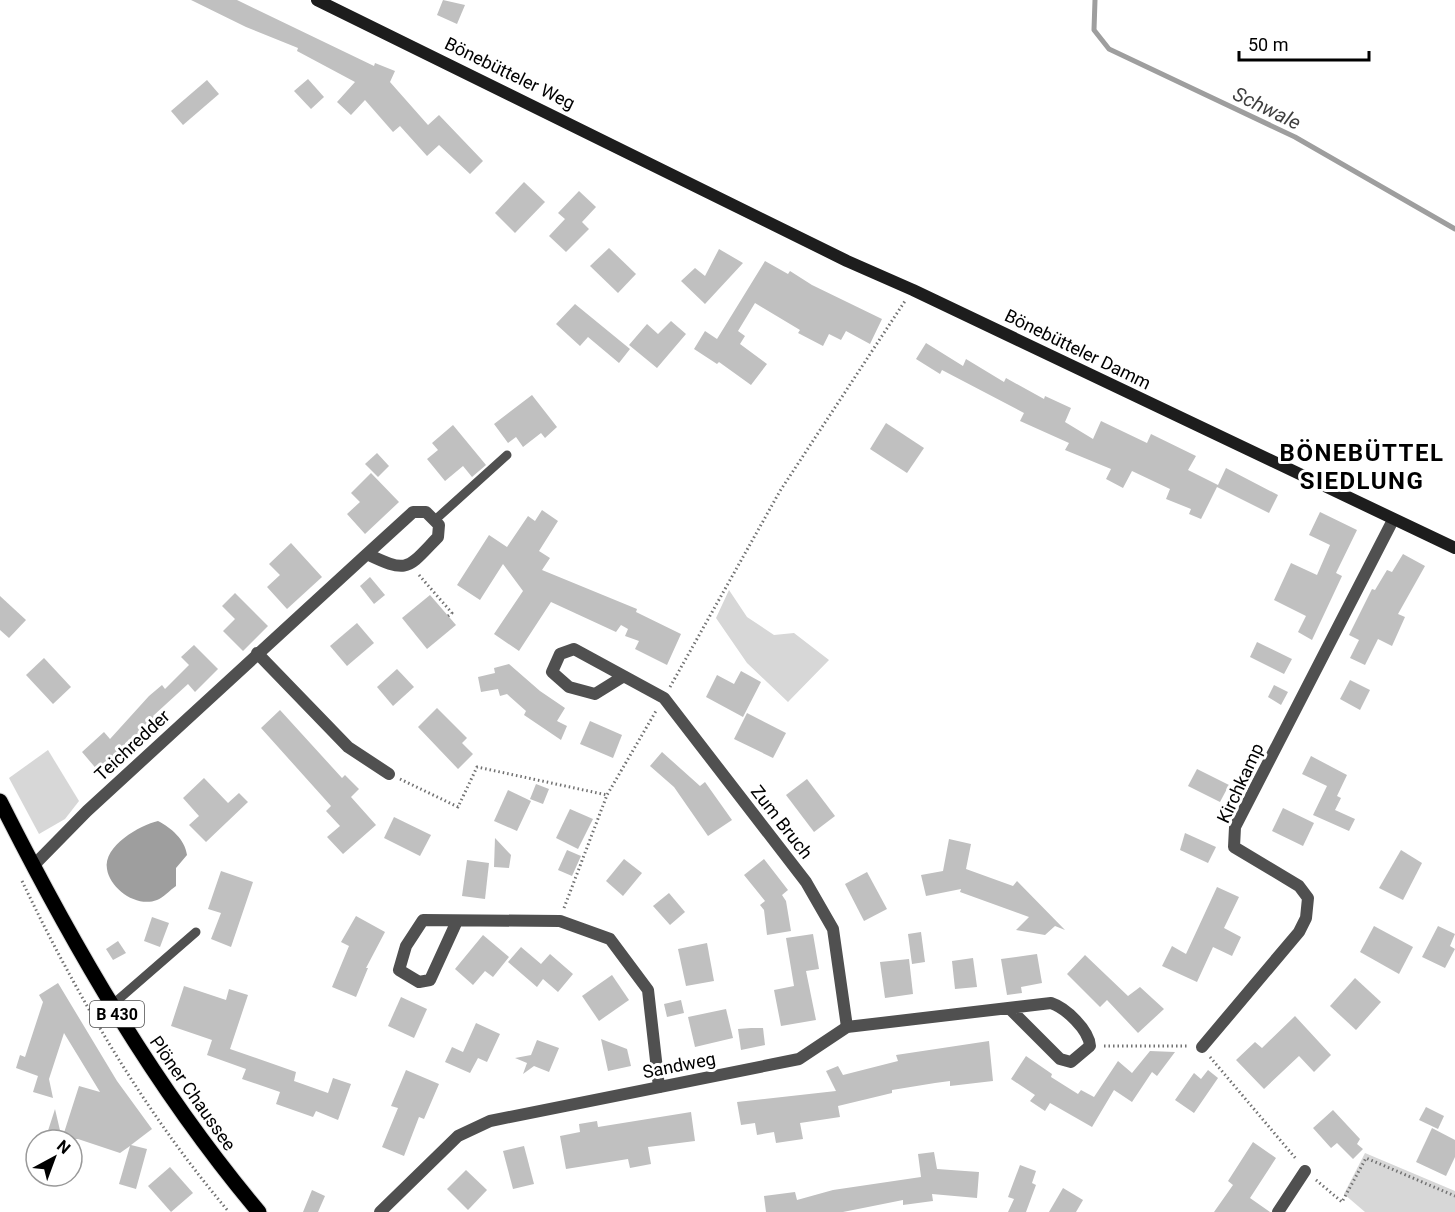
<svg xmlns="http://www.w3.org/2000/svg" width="1455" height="1212" font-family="Roboto,sans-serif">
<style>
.green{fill:#d7d7d7}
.water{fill:#9e9e9e}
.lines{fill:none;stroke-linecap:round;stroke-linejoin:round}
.stream{stroke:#9e9e9e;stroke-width:5}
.building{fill:#c0c0c0}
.primary-casing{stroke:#dbdbdb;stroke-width:17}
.path{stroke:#727272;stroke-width:3;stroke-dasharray:1.5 3;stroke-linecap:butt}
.lane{stroke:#505050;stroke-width:9}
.street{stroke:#505050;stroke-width:12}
.secondary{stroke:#1d1d1d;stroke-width:12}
.primary{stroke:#000;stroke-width:15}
.labels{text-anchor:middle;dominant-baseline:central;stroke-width:6;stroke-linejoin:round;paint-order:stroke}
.shield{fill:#fff;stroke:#4c4c4c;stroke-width:1.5}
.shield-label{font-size:16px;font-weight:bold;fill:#000}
.street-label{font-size:18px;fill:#000;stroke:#fff}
.water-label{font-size:20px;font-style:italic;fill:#3f3f3f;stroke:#fff}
.district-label{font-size:24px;font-weight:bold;letter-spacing:1.5px;fill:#000;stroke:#fff}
</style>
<rect width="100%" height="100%" fill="#fff"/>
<g class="green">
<polygon points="729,590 747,617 774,635 794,633 829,660 788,702 747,663 716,618"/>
<polygon points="48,750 79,801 65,819 39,834 9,778"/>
<polygon points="1365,1153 1455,1191 1455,1212 1365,1212 1344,1194"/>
</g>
<path class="water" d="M158 821C171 828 185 839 187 855L176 868V886C170 890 163 898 157 900 137 908 110 889 107 869 103 846 140 825 158 821Z"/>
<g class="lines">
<polyline class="stream" points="1095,0 1094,30 1109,49 1295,137 1455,229"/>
</g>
<g class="building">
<polygon points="191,0 237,0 374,66 375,63 395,71 390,82 428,125 439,115 483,161 470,174 439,145 427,156 400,126 393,132 365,100 351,115 337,102 355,82 297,51 298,48 246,27"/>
<polygon points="443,0 465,5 457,24 437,15"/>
<polygon points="308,79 324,97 311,109 294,91"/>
<polygon points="207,80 219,94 183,125 171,111"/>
<polygon points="524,182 545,202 515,233 495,213"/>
<polygon points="579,191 596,207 582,222 589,229 566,252 549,236 565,219 558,213"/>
<polygon points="609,248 636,274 618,293 590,266"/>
<polygon points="719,249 743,263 705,304 681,281 695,268 705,276"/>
<polygon points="765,261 788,274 790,271 812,285 882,319 870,344 846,331 841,340 829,334 823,346 798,333 800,330 755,303 738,331 745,336 740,344 767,364 751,385 719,362 717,364 694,349 705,331 717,339"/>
<polygon points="575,304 630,349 619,363 588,337 580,346 556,324"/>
<polygon points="671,321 686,334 657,368 629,345 647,324 658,334"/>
<polygon points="926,343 963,366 966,359 1004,382 1006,378 1044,399 1045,396 1071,408 1065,422 1093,439 1101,421 1147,443 1151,434 1196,456 1188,470 1218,485 1226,468 1278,495 1269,513 1217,487 1201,519 1189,514 1191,509 1166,499 1170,489 1132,471 1123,488 1106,479 1111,469 1065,450 1069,443 1020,421 1024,413 942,370 940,374 916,359"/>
<polygon points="532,395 557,427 545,438 541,433 523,447 516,437 508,443 494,424"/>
<polygon points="886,423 924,448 907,473 870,449"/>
<polygon points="453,425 486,465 472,477 463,466 445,481 427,459 438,450 432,443"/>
<polygon points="377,453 389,466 378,477 365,464"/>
<polygon points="371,473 399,502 365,534 347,514 360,502 351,493"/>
<polygon points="542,510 558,521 539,551 550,558 542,570 637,609 636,612 681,634 667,665 635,649 639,641 625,636 628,629 621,625 616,632 551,602 519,651 494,634 523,591 503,564 480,600 457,585 489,535 507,547 528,516 535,521"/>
<polygon points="1320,512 1357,530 1336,573 1342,576 1312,640 1298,632 1306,616 1274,600 1291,563 1317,575 1330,545 1309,535"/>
<polygon points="291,543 322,577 287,609 267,587 280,575 269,564"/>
<polygon points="1403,554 1425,566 1398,614 1405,617 1392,646 1378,639 1365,665 1350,658 1359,640 1349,635 1372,589 1375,590 1387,570 1392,572"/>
<polygon points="370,577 385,595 374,604 360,586"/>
<polygon points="235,593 268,626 243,651 223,631 235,619 222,606"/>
<polygon points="430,595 456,625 427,649 402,618"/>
<polygon points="0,596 26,620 9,638 0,630"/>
<polygon points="357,623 374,643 347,666 330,646"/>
<polygon points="1257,642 1292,659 1284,674 1250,657"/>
<polygon points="194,645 218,669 195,692 188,684 153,716 158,720 139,740 99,772 82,752 104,732 110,739 149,696 162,685 165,689 189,665 181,657"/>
<polygon points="44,658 71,687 53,704 26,675"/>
<polygon points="509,664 540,691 565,708 557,721 567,726 561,740 524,715 526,711 507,694 500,696 498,689 481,692 478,677 495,673 494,668"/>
<polygon points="397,669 414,687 393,706 377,687"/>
<polygon points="741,671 761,682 743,717 706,697 717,675 734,684"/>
<polygon points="1350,680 1370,690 1360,710 1340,699"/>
<polygon points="1274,685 1288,692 1281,705 1268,697"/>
<polygon points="437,708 467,738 462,743 473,754 458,769 418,727"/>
<polygon points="280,710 342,778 345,775 359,789 351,797 376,825 343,854 327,837 340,826 326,811 331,806 261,728"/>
<polygon points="747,713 786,733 773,758 734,739"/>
<polygon points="590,721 622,735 613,758 580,744"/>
<polygon points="662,752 700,786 705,782 732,820 708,836 674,787 650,766"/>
<polygon points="1311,756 1347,775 1337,796 1341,798 1335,810 1355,819 1349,831 1313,815 1327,786 1302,774"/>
<polygon points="1197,769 1229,785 1220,802 1188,786"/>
<polygon points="204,778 228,803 239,793 248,802 206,842 189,825 199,816 183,798"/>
<polygon points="807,779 835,816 814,832 786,795"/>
<polygon points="536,784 549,789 543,804 530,799"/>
<polygon points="508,790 531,801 517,831 494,821"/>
<polygon points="1283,808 1314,823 1303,846 1272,831"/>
<polygon points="570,809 593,819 578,849 556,838"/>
<polygon points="394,817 431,835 420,856 384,838"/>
<polygon points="1185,833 1216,847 1208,863 1180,850"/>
<polygon points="495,838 511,855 509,868 494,867"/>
<polygon points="949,839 971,844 966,869 1013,886 1017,881 1065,930 1055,926 1045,935 1016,930 1029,917 960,892 961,889 926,896 921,875 943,871"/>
<polygon points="567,850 581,856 572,876 558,870"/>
<polygon points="1401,850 1422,863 1403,900 1379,888"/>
<polygon points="624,859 642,873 623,896 606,881"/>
<polygon points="764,859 788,890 782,895 786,901 791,931 767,935 764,910 760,905 765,901 744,875"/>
<polygon points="467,860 489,863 485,899 462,896"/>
<polygon points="221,871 253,882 231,947 211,939 221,913 208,909"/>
<polygon points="867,872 887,909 864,921 845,884"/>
<polygon points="1217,887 1239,897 1224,928 1241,937 1232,956 1213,947 1197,982 1162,966 1172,946 1186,954"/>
<polygon points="669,893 685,912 670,925 653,906"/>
<polygon points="356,916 385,932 366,968 368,968 356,997 332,987 349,946 341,942"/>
<polygon points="152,917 169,923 160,947 144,941"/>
<polygon points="1374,926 1413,947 1399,974 1360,952"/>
<polygon points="1438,926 1455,934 1450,946 1455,949 1445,968 1422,957"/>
<polygon points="921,932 925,962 912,964 908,934"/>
<polygon points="813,934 819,969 806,971 816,1020 781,1026 774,990 794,986 786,938"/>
<polygon points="483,935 509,957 493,977 485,971 473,985 455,969"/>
<polygon points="118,941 126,953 113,960 106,949"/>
<polygon points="707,943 714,981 686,986 678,949"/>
<polygon points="521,947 541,964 550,954 573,974 558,992 543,979 537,987 508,962"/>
<polygon points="1037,954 1042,983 1021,987 1022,993 1007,995 1001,959"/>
<polygon points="1085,955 1128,996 1140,987 1164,1009 1138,1033 1107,1000 1100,1007 1067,974"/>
<polygon points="973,958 977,987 955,989 952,961"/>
<polygon points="909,959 913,994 885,998 880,962"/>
<polygon points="612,975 629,1000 599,1021 582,996"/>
<polygon points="1355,978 1381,1002 1356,1030 1330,1006"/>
<polygon points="58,983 117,1081 152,1129 131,1145 147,1149 136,1189 119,1184 130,1146 120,1153 78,1139 45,1140 55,1109 62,1139 79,1086 100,1092 64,1033 49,1079 53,1098 33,1092 38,1076 16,1068 20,1055 25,1057 43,1002 39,995"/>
<polygon points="184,986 226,1000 229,989 248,995 230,1049 296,1072 294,1081 328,1093 333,1078 351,1084 338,1120 316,1111 313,1117 276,1104 280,1092 242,1079 246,1069 207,1055 212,1040 171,1026"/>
<polygon points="401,997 427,1009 414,1038 388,1026"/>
<polygon points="681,1000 684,1013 667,1017 664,1004"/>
<polygon points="726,1009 733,1038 695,1047 688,1017"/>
<polygon points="1295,1016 1331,1055 1314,1072 1299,1056 1264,1089 1236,1060 1255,1042 1262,1048"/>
<polygon points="476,1023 500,1034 487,1062 478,1058 470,1073 445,1062 452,1047 463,1052"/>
<polygon points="751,1028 763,1028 765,1045 741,1050 738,1029"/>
<polygon points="601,1039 627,1049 631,1066 608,1071"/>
<polygon points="537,1040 559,1048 549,1072 534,1066 523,1074 527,1063 515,1058 531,1055"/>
<polygon points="989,1041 993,1081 950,1086 950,1081 935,1083 892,1090 892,1093 838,1106 840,1117 800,1123 803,1139 776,1143 774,1132 757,1135 755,1123 741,1125 737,1102 836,1091 826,1071 838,1066 843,1075 898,1061 896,1055"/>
<polygon points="1150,1051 1175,1052 1157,1076 1152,1072 1132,1102 1114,1090 1092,1127 1050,1103 1045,1111 1030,1101 1035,1095 1011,1079 1026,1056 1052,1074 1051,1077 1078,1094 1081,1090 1094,1097 1118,1061 1132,1073"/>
<polygon points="406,1070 439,1084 424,1119 419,1117 404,1156 382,1147 398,1108 391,1106"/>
<polygon points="1208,1070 1218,1078 1194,1113 1175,1100 1194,1073 1201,1079"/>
<polygon points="1426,1107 1444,1116 1438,1129 1419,1120"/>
<polygon points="1333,1110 1360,1139 1357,1144 1363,1149 1353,1159 1337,1143 1331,1148 1313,1128"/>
<polygon points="691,1112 695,1141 648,1147 651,1164 630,1168 628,1159 566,1169 560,1136 580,1132 579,1124 597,1121 598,1127"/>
<polygon points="1432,1128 1455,1140 1455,1157 1446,1176 1416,1162"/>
<polygon points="1253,1142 1276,1158 1250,1198 1270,1212 1214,1212 1233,1185 1228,1181"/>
<polygon points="524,1146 534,1184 513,1189 503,1151"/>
<polygon points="934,1152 937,1169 979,1172 977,1198 932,1194 933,1201 903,1205 903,1200 843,1212 766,1212 764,1196 795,1192 797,1200 833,1190 921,1177 918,1154"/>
<polygon points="1020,1165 1036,1171 1032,1183 1036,1185 1026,1212 1008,1212 1014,1199 1008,1197"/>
<polygon points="170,1167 193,1193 171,1212 148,1186"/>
<polygon points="466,1170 487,1190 468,1210 447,1189"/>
<polygon points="1063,1188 1083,1200 1076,1212 1049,1212"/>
<polygon points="312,1190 325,1196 318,1212 303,1212"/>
</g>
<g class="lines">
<g class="primary-casing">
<path id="primary" d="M0 801C73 946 154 1087 259 1212"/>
</g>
<g class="path">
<polyline points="419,575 452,613 448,616"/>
<polyline points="670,687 780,491 905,301"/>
<polyline points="400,779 458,807 477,767 607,795"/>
<path d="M22 881C78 998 145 1113 229 1212"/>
<polyline points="564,908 607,795 656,711"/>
<polyline points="1104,1046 1188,1046"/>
<polyline points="1210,1057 1297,1160"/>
<polyline points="1316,1180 1342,1202 1366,1158 1455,1196"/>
</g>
<g class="lane">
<polyline points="435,520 507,455"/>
<polyline points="112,1005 196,932"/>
</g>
<g class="street">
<polyline points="257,653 348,747 389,774"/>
<polyline points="624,676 595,694 569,687 552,672 560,654 574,649 664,698 806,882 833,929 847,1027"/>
<path d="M33 866 87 811 367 554C409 574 407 569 438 537L439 525 426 512H413L367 554"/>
<polyline points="457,921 430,980 419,982 399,970 406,946 423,920 560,921 610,939 648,990 659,1087"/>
<polyline points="1202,1047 1299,932 1306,918 1308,898 1299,886 1234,847 1235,827 1393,520"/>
<path d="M380 1212 458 1136 490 1121 799 1059 847 1027 1051 1003C1066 1008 1089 1030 1090 1046L1071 1062 1060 1059 1009 1008"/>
<polyline points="1278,1212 1305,1171"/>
</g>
<polyline class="secondary" points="317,0 847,261 913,290 1455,548"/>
<use href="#primary" class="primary"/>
</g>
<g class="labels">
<rect class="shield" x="90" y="1001" width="54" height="26" rx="4.5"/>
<g class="shield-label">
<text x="117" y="1014">B 430</text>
</g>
<g class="street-label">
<text transform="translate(510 73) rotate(26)">Bönebütteler Weg</text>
<text transform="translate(1078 349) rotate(26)">Bönebütteler Damm</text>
<text transform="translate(132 745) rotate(-43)">Teichredder</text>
<text transform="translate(1240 783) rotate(-65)">Kirchkamp</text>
<text transform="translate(782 822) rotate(52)">Zum Bruch</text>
<text transform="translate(679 1065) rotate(-11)">Sandweg</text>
<text transform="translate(193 1093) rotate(55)">Plöner Chaussee</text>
</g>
<g class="water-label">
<text transform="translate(1267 108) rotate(26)">Schwale</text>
</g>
<g class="district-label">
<text x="1362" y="453">BÖNEBÜTTEL<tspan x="1362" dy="28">SIEDLUNG</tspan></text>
</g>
</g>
<g transform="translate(54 1158) rotate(41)"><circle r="28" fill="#ffffff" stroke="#999999" stroke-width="1.5"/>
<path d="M0-4.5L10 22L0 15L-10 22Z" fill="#000000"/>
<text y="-9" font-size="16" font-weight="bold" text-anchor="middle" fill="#000000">N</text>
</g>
<path d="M1239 51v9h130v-9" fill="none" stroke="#000000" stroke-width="3"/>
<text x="1248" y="51" font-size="18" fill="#000000" stroke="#ffffff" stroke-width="4.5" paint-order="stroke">50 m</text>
</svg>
